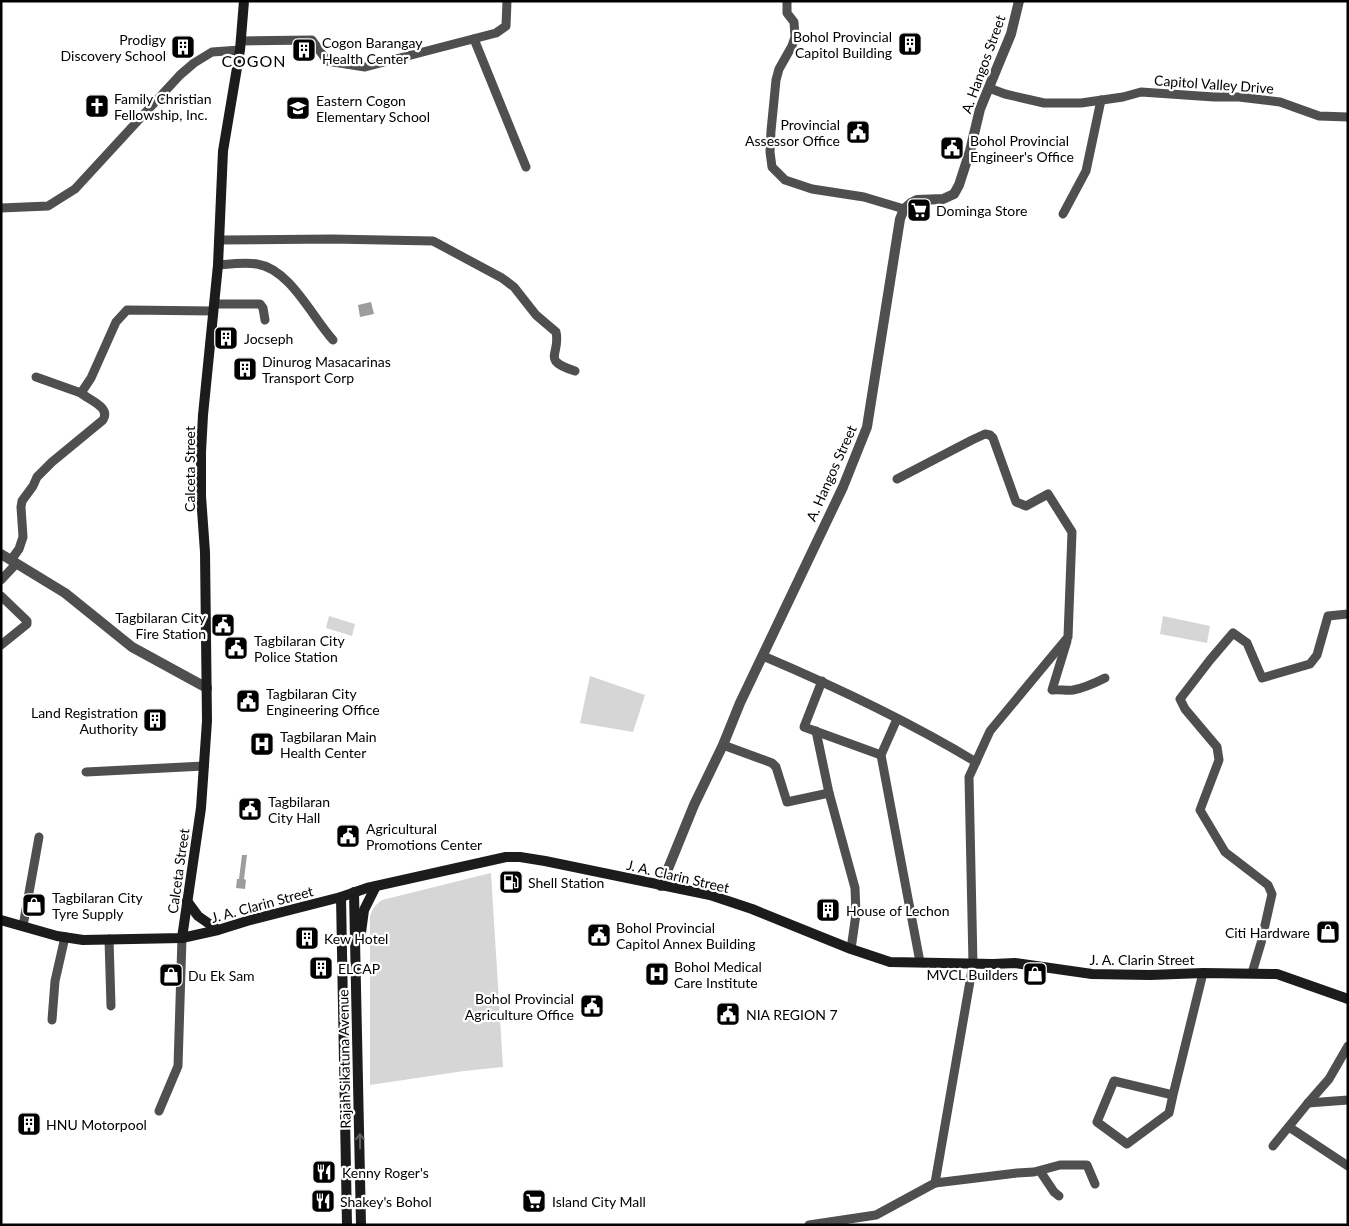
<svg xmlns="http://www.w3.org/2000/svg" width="1349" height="1226" font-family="Lato,sans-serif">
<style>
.green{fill:#d6d6d6}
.water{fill:#9d9d9d}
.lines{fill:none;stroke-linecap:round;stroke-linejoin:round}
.minor{stroke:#4f4f4f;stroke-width:9}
.tertiary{stroke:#4f4f4f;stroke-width:10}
.secondary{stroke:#1c1c1c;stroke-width:10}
.oneway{stroke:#606060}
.labels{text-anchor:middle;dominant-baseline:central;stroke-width:4.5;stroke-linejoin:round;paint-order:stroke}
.poi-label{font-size:14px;fill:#000;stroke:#fff;text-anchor:start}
.street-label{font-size:14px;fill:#000;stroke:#fff}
.quarter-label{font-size:16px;letter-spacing:1px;fill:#000;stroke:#fff}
</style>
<rect width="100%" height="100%" fill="#fff"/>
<g class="green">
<polygon points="329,616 355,624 352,636 326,628"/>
<polygon points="1163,616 1210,626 1207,643 1160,634"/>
<polygon points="590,676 645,695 633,732 580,723"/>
<path d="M491 873 503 1067 464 1071 370 1085V917C372 909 375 905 382 900Z"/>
</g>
<g class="water">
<polygon points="371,302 374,314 360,317 358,305"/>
<polygon points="242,855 247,855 244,879 246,880 245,889 236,888 237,879 239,879"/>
</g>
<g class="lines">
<g class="minor">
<polyline points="787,1 787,13 794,22 795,37 792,46 779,69 776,80 771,131 770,152 772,167 785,180 812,189 864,197 904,209"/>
<polyline points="474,39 526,167"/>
<polyline points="241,41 312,40 327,61 365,67 496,33 506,26 507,1"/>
<polyline points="989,88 1005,94 1044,103 1081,103 1123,97 1141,92 1214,97 1239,97 1280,102 1319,116 1348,117"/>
<polyline points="1,208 48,206 75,189 180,75 194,63 212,52 240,50"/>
<polyline points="1063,214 1086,171 1101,100"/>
<path d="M219 240 332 239 433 241 502 278 514 287 536 315 556 332C561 355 540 360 575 371"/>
<path d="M218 265C230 264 245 262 257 264 290 269 312 317 333 340"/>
<polyline points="214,304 260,304 263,308 265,320"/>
<polyline points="36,377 81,393"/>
<path d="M11 560 19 549 23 537 21 507 22 501 33 486 37 477 52 462 103 420C111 407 89 400 81 393L91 378 116 322 127 310 213 311"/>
<polyline points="1,580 16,564"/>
<polyline points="1,596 27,621 27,624 1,645"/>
<path d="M1067 641 1052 690C1060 689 1066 691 1073 690 1085 688 1095 683 1105 678"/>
<path d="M763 656C836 687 908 721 976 762"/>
<polyline points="822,681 804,727 881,755"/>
<polyline points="897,719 881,755 920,962"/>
<polyline points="816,731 829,793"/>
<polyline points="723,745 772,763 776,767 787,802 829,793 855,888 856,914 851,949"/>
<polyline points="86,772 204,766"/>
<polyline points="23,926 39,837"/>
<polyline points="109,939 111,1006"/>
<polyline points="1252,973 1261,943 1272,894 1268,885 1225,852 1200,810 1219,760 1217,747 1185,709 1180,699 1210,660 1233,633 1247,643 1262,678 1310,664 1317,655 1328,616 1348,614"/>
<polyline points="52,1020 55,981 65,937"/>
<polyline points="1173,1095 1114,1081 1097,1122 1127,1144 1169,1113 1173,1095 1203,973"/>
<polyline points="1308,1103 1348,1100"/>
<polyline points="159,1111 178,1066 182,938"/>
<polyline points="1289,1127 1348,1166"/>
<polyline points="1273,1146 1308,1103 1329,1079 1348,1046"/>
<polyline points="1040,1171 1054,1192 1059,1196"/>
<polyline points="935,1183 1017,1173 1034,1172 1060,1165 1087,1165 1095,1184"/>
<polyline points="809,1225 876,1215 935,1183 973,964 969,777 990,731 1068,637 1072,532 1048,494 1026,506 1016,502 993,438 990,435 985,434 972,440 897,479"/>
</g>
<g class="tertiary">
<polyline points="1,554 65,593 132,647 207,688"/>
<polyline points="661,886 694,805 723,745 740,703 843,487 867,427 900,219 904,209 911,203 917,200 943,199 954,194 959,185 970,151 980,109 1011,34 1019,1"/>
</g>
<g class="secondary">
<polyline points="354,892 361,1225"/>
<polyline points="341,897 347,1225"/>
<polyline points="187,901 198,916 218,930"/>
<polyline points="1,920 57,936 83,940 182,938 218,930 247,921 341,897 367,888 506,857 520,857 545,861 710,895 752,909 851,949 890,962 993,964 1015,963 1092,974 1150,975 1203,973 1277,974 1348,999"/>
<polyline points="182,938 201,808 207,721 205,552 201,496 201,452 203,415 218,265 223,151 240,50 244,1"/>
<polyline points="360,940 364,910 376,886"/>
</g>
</g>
<defs><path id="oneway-shaft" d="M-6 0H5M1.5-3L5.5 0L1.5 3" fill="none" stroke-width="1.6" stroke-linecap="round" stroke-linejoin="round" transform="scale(1.25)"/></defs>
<use class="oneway" href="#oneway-shaft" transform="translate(360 1141) rotate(-91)"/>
<defs>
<g id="building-square" transform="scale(1.25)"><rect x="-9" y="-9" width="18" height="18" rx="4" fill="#000" stroke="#fff"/><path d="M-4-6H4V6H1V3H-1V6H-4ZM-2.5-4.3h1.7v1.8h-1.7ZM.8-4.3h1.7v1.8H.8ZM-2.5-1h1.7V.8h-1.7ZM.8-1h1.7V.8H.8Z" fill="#fff"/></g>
<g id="church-square" transform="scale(1.25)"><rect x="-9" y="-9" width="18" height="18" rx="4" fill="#000" stroke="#fff"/><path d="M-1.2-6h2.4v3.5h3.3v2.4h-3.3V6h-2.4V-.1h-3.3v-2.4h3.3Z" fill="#fff"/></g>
<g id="school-square" transform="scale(1.25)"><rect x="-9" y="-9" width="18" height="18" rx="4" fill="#000" stroke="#fff"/><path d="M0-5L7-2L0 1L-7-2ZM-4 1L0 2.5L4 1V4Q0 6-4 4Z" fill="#fff"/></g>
<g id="civic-square" transform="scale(1.25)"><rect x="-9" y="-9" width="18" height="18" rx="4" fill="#000" stroke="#fff"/><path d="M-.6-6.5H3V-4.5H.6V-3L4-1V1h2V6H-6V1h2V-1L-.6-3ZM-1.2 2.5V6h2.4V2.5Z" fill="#fff"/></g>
<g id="supermarket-square" transform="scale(1.25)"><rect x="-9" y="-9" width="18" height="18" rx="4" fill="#000" stroke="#fff"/><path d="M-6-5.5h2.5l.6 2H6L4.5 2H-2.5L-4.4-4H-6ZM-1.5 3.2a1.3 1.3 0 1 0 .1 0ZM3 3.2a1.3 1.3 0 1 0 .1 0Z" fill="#fff"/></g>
<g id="hospital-square" transform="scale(1.25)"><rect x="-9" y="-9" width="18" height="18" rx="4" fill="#000" stroke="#fff"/><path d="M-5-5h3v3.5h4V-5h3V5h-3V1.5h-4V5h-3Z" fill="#fff"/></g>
<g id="fuel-square" transform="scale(1.25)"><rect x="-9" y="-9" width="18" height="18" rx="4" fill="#000" stroke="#fff"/><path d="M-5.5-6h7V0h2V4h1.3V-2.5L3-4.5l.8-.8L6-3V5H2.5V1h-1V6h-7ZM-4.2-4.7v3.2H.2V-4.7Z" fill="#fff"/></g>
<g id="shop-square" transform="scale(1.25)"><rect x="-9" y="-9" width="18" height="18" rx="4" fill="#000" stroke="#fff"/><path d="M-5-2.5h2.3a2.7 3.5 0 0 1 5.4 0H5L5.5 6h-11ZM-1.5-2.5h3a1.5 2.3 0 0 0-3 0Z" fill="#fff"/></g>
<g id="restaurant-square" transform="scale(1.25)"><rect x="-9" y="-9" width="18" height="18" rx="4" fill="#000" stroke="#fff"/><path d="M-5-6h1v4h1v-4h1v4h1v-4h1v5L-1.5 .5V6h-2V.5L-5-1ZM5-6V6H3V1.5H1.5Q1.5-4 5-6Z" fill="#fff"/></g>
</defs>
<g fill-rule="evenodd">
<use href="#building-square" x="910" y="44"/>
<use href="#building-square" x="183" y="47"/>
<use href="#building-square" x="304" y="50"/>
<use href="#church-square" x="97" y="106"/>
<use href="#school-square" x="298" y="108"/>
<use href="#civic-square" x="858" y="132"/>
<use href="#civic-square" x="952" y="148"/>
<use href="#supermarket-square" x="919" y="210"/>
<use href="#building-square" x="226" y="338"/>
<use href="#building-square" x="245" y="369"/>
<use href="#civic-square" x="223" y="625"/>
<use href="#civic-square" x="236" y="648"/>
<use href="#civic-square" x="248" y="701"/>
<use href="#building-square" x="155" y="720"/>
<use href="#hospital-square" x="262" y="744"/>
<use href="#civic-square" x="250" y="809"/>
<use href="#civic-square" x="348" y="836"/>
<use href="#fuel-square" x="511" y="882"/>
<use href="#shop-square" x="34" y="905"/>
<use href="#building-square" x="828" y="910"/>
<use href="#shop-square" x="1328" y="932"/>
<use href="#civic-square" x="599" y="935"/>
<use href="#building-square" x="307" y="938"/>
<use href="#building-square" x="321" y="968"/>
<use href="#hospital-square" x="657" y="974"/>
<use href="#shop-square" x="1035" y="974"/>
<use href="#shop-square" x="171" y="975"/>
<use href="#civic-square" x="592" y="1006"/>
<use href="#civic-square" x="728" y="1014"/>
<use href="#building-square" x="29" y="1124"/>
<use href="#restaurant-square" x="324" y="1172"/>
<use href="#restaurant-square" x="323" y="1201"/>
<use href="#supermarket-square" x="534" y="1201"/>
</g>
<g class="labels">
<g class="poi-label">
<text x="892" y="36" text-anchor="end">Bohol Provincial<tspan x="892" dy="16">Capitol Building</tspan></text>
<text x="166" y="39" text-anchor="end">Prodigy<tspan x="166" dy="16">Discovery School</tspan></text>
<text x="322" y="42">Cogon Barangay<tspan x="322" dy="16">Health Center</tspan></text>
<text x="114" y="98">Family Christian<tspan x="114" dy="16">Fellowship, Inc.</tspan></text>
<text x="316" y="100">Eastern Cogon<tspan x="316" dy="16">Elementary School</tspan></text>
<text x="840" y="124" text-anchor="end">Provincial<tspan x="840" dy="16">Assessor Office</tspan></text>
<text x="970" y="140">Bohol Provincial<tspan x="970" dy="16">Engineer's Office</tspan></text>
<text x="936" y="210">Dominga Store</text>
<text x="244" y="338">Jocseph</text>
<text x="262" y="361">Dinurog Masacarinas<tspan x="262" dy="16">Transport Corp</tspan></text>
<text x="206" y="617" text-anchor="end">Tagbilaran City<tspan x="206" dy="16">Fire Station</tspan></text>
<text x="254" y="640">Tagbilaran City<tspan x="254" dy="16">Police Station</tspan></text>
<text x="266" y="693">Tagbilaran City<tspan x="266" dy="16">Engineering Office</tspan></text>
<text x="138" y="712" text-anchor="end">Land Registration<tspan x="138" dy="16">Authority</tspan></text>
<text x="280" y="736">Tagbilaran Main<tspan x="280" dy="16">Health Center</tspan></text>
<text x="268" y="801">Tagbilaran<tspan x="268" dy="16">City Hall</tspan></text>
<text x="366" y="828">Agricultural<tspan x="366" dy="16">Promotions Center</tspan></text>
<text x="528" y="882">Shell Station</text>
<text x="52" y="897">Tagbilaran City<tspan x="52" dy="16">Tyre Supply</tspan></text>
<text x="846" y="910">House of Lechon</text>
<text x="616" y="927">Bohol Provincial<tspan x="616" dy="16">Capitol Annex Building</tspan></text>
<text x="1310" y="932" text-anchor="end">Citi Hardware</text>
<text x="324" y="938">Kew Hotel</text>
<text x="674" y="966">Bohol Medical<tspan x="674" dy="16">Care Institute</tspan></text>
<text x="338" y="968">ELCAP</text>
<text x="1018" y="974" text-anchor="end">MVCL Builders</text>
<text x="188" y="975">Du Ek Sam</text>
<text x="574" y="998" text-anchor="end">Bohol Provincial<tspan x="574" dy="16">Agriculture Office</tspan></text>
<text x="746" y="1014">NIA REGION 7</text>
<text x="46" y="1124">HNU Motorpool</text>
<text x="342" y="1172">Kenny Roger's</text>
<text x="340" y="1201">Shakey's Bohol</text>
<text x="552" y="1201">Island City Mall</text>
</g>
<g class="street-label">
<text transform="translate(983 64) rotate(-70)">A. Hangos Street</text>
<text transform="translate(1214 84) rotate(4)">Capitol Valley Drive</text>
<text transform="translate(189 469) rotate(-90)">Calceta Street</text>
<text transform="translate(831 473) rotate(-66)">A. Hangos Street</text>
<text transform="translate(178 871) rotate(-82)">Calceta Street</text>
<text transform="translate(678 876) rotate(13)">J. A. Clarin Street</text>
<text transform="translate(262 904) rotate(-15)">J. A. Clarin Street</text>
<text x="1142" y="959">J. A. Clarin Street</text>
<text transform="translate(344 1059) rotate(-91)">Rajah Sikatuna Avenue</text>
</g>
<g class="quarter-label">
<text x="254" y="60">COGON</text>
</g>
</g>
<rect width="1349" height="1226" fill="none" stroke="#000000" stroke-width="5"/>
</svg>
